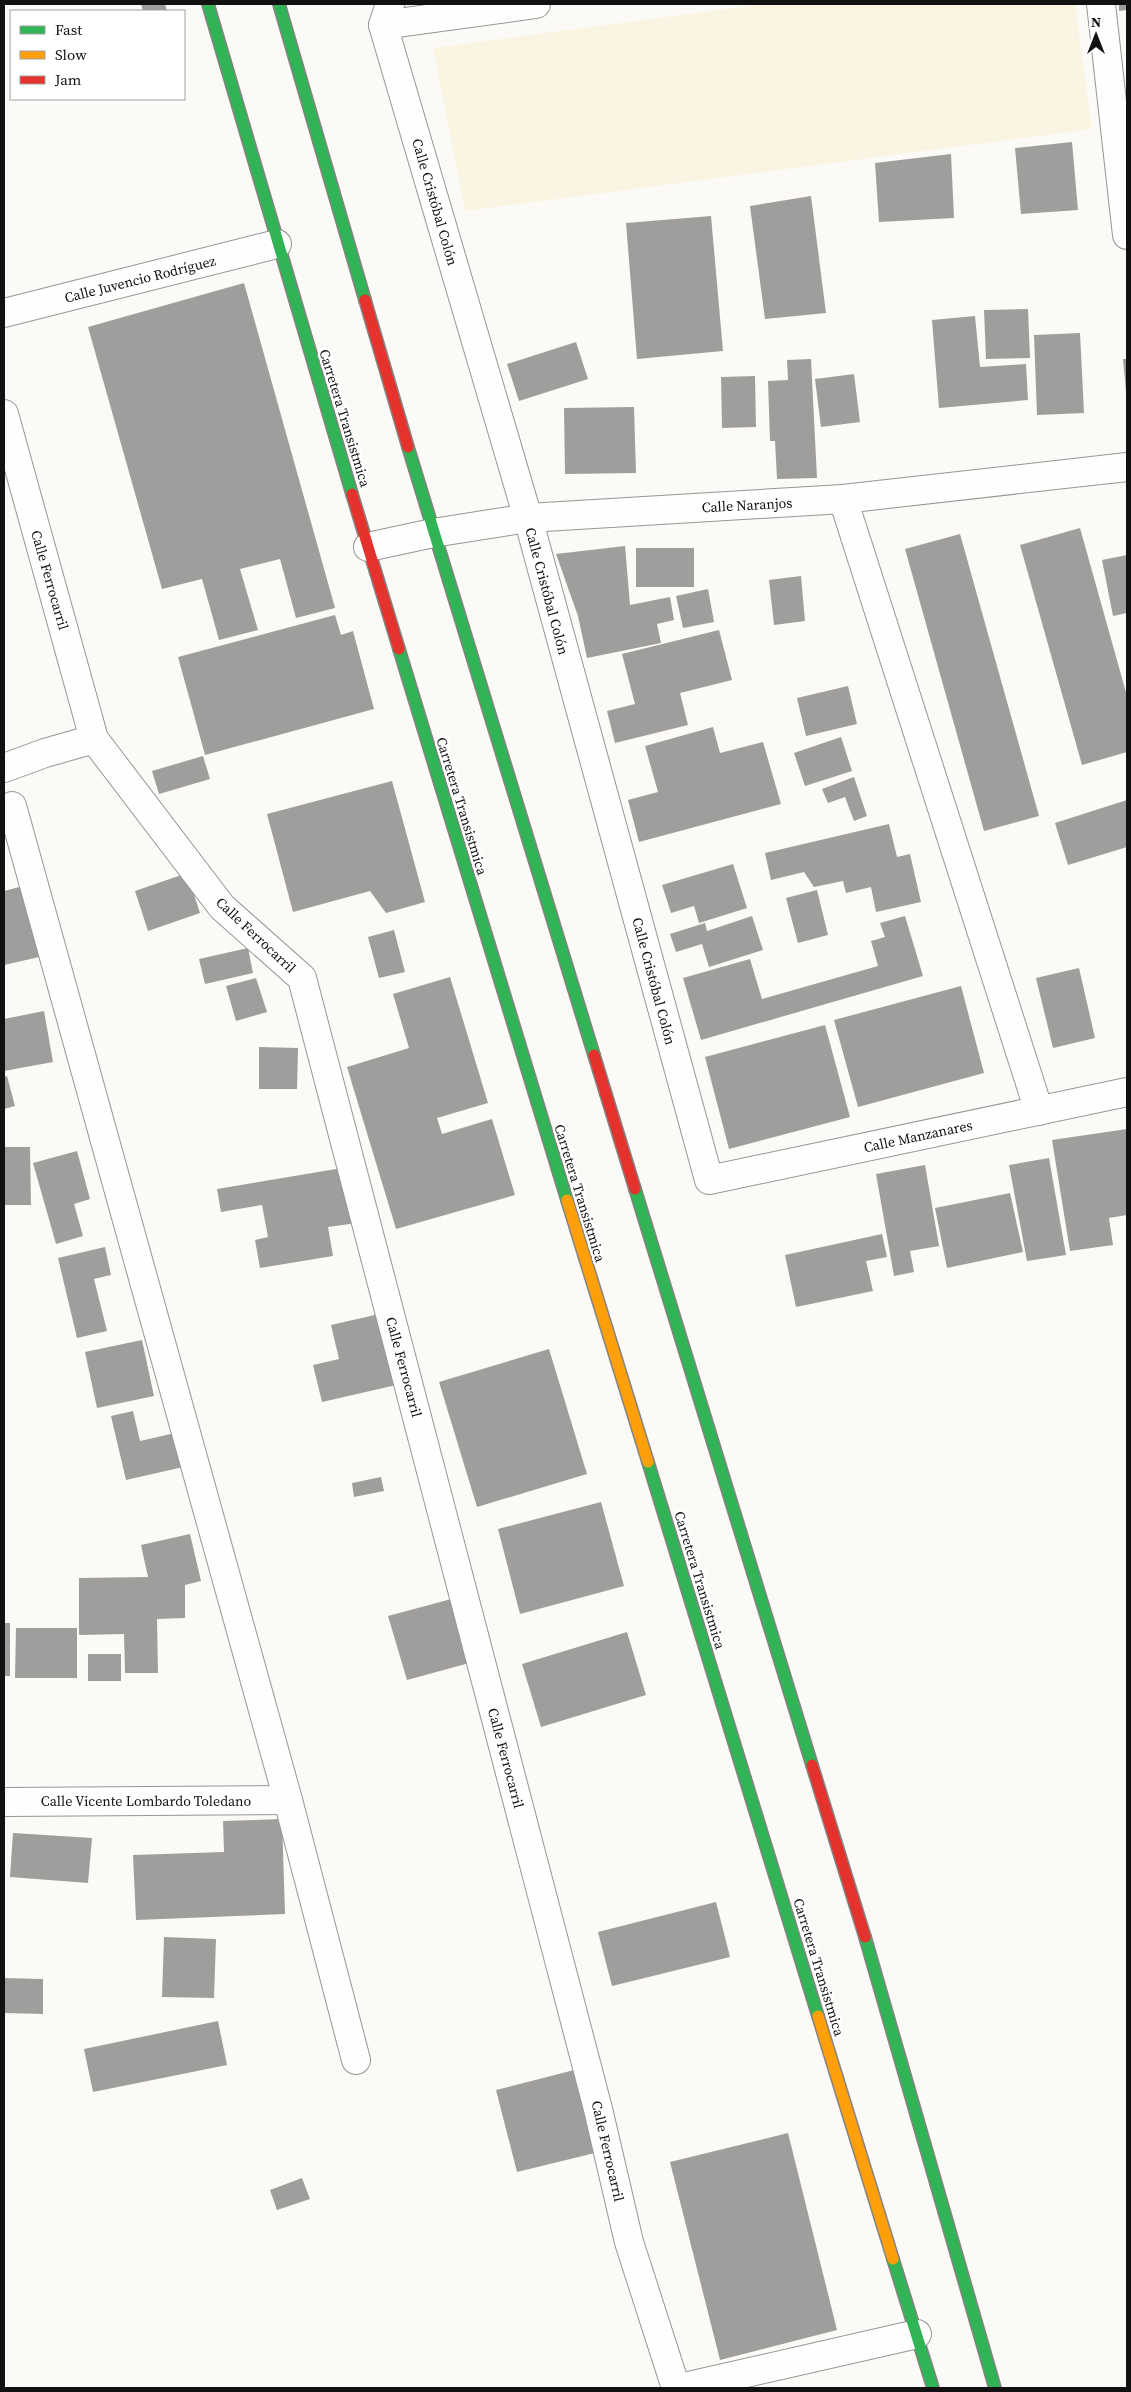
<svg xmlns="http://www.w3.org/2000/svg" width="1131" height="2392" font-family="'Source Serif 4',serif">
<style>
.farmland{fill:#faf4e2}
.building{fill:#a09e9c}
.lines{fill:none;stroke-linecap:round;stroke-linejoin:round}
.street-casing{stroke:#979695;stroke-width:30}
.fast-casing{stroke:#848382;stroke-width:14}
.slow-casing{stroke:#848382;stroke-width:14}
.jam-casing{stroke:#848382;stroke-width:14}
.street{stroke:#fffefe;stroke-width:28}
.fast{stroke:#30b455;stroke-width:11}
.slow{stroke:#ff9f0a;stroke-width:11}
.jam{stroke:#e5322d;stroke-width:11}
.labels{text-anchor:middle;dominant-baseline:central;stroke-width:5;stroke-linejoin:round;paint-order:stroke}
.street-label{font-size:14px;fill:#111;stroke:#fff}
</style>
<rect width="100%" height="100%" fill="#fcfaf7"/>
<polygon class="farmland" points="764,4 1075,4 1092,129 465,211 433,48"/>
<g class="building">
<polygon points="141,4 165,4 167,11 143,11"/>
<polygon points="1119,4 1127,4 1127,10 1119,11"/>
<polygon points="1072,142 1078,210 1021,214 1015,148"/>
<polygon points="951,154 954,218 879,222 875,163"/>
<polygon points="811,196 826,313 765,319 750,206"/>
<polygon points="711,216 723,351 637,359 626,223"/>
<polygon points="244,283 335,608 296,618 280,559 240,569 258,630 219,640 202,579 162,589 88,327"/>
<polygon points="1028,309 1030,358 986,359 984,310"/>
<polygon points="975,316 980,367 1026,364 1028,400 939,408 932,320"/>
<polygon points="1080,333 1084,413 1037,415 1034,335"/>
<polygon points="576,342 588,379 519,401 507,364"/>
<polygon points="811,359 817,478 777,479 775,441 770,441 768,381 788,380 787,360"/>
<polygon points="1123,359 1127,359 1127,392 1126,392"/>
<polygon points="854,374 860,422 821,427 815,379"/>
<polygon points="755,376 756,427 722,428 721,377"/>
<polygon points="634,407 636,473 565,474 564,408"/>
<polygon points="1080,528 1127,696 1127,752 1082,765 1020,545"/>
<polygon points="960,534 1039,816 984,831 905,549"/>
<polygon points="625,546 630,605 670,597 674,620 657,624 661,643 587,658 578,616 556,554"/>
<rect x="636" y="548" width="58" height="39"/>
<polygon points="1127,555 1127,613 1113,616 1102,560"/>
<polygon points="801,576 805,621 774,625 769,580"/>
<polygon points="708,589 714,622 683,628 676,596"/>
<polygon points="335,615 341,635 353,631 374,709 205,755 178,657"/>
<polygon points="719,630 732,680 680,693 688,725 615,743 607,711 635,704 622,654"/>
<polygon points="848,686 857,724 806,736 797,698"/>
<polygon points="713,727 720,753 763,742 781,804 639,842 628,800 658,792 645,746"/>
<polygon points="841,737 852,771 805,786 794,753"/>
<polygon points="203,756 210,779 159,794 152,771"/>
<polygon points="854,777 867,816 854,821 845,797 828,803 822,789"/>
<polygon points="392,781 425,902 386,913 370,891 293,912 267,814"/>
<polygon points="1127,800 1127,847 1068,865 1055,823"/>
<polygon points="889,824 897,857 910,854 921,902 876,912 871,887 846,893 843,881 814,887 804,872 771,880 765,853"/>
<polygon points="733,864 747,908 699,923 694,906 671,913 662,885"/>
<polygon points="187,873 200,913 148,931 135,891"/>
<polygon points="31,884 48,955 4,965 4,891"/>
<polygon points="817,890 828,935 798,943 786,898"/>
<polygon points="752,916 763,950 709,967 702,944 676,952 670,934 705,923 707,931"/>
<polygon points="905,916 923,976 701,1040 683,978 750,959 762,999 878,966 871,941 885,937 880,923"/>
<polygon points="394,930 405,972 379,978 368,937"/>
<polygon points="248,948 253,973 205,984 199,959"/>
<polygon points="1079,968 1095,1038 1053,1048 1036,978"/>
<polygon points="450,977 488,1103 437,1118 442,1134 492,1119 515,1195 396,1229 347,1067 409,1048 393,994"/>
<polygon points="256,978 267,1012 236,1021 226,986"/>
<polygon points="961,986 984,1073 858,1107 834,1020"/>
<polygon points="44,1011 53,1062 4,1071 4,1019"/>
<polygon points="825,1025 850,1117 729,1149 705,1057"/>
<polygon points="259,1047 298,1048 297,1089 259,1089"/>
<polygon points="7,1076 15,1106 4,1109 4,1077"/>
<polygon points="1127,1129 1127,1215 1109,1218 1113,1245 1070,1251 1052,1140"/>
<polygon points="4,1147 30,1147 31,1205 4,1205"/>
<polygon points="77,1151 90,1199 74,1204 83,1236 56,1244 33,1163"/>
<polygon points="1049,1158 1066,1255 1027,1261 1009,1165"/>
<polygon points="925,1165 939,1246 910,1251 914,1272 894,1276 876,1174"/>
<polygon points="348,1167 357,1223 328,1227 333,1256 260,1268 255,1240 268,1237 262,1205 221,1212 217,1189"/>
<polygon points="1010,1193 1023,1252 947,1268 935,1208"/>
<polygon points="882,1234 887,1257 866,1261 873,1291 796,1307 785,1255"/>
<polygon points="105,1247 111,1275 94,1279 107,1331 77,1338 58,1258"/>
<polygon points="388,1312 405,1383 322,1402 313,1365 339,1359 331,1325"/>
<polygon points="142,1340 154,1396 97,1408 85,1352"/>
<polygon points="549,1349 587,1474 477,1507 439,1382"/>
<polygon points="133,1411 140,1441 184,1431 192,1465 126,1480 111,1416"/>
<polygon points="381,1477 384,1491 354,1497 352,1483"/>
<polygon points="601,1502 624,1586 520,1614 498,1529"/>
<polygon points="190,1534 201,1581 185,1585 185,1618 157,1619 158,1673 125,1673 124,1634 79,1635 79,1578 148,1577 141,1545"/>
<polygon points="455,1598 473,1662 407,1680 388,1616"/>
<rect x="4" y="1623" width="6" height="53"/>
<polygon points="16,1628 77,1628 77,1678 15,1678"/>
<polygon points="627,1632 646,1695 541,1727 522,1664"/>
<rect x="88" y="1654" width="33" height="27"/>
<polygon points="282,1819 285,1914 136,1920 133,1855 224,1852 223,1821"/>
<polygon points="13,1833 92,1838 88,1883 10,1877"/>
<polygon points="716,1902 730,1957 612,1986 598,1932"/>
<polygon points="164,1937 216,1939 214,1998 162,1997"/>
<polygon points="4,1978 43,1979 43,2014 4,2013"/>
<polygon points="218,2021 227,2065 93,2092 84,2049"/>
<polygon points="582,2068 603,2151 517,2172 496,2090"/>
<polygon points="788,2133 837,2330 720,2360 670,2162"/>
<polygon points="302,2178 310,2199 277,2210 270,2190"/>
</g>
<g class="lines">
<g class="street-casing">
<g id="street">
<polyline points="390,4 383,25 528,518 709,1180 1127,1092"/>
<polyline points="1101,4 1127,235"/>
<polyline points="383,25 536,4"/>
<polyline points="4,313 277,244"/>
<polyline points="4,414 94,739 222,907 302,978 598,2109 629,2242 676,2388"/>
<polyline points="843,499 1039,1111"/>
<polyline points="368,547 433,533 528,518 843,499 1127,467"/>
<polyline points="4,768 45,753 94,739"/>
<polyline points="12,806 288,1800 356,2060"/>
<polyline points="4,1802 288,1800"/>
<polyline points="680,2388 917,2334"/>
</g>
</g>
<g class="fast-casing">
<g id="fast">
<polyline points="208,4 352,494"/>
<polyline points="279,4 365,300"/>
<polyline points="408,447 594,1055"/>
<polyline points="399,649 567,1200"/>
<polyline points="635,1189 812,1765"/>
<polyline points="648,1462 818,2016"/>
<polyline points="865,1937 995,2388"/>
<polyline points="893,2259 933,2388"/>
</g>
</g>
<g class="slow-casing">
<g id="slow">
<polyline points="567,1200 648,1462"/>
<polyline points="818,2016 893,2259"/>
</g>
</g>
<g class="jam-casing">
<g id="jam">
<polyline points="365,300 408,447"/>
<polyline points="352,494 399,649"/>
<polyline points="594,1055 635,1189"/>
<polyline points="812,1765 865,1937"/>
</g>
</g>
<use href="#street" class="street"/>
<use href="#fast" class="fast"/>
<use href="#slow" class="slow"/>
<use href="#jam" class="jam"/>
</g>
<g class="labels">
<g class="street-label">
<text transform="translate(435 202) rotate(74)">Calle Cristóbal Colón</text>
<text transform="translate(140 279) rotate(-14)">Calle Juvencio Rodríguez</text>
<text transform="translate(345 418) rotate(73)">Carretera Transistmica</text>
<text transform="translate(747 505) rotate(-3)">Calle Naranjos</text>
<text transform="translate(50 580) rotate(74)">Calle Ferrocarril</text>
<text transform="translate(547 591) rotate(75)">Calle Cristóbal Colón</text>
<text transform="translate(462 806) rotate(73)">Carretera Transistmica</text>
<text transform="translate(256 935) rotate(43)">Calle Ferrocarril</text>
<text transform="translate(654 981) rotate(75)">Calle Cristóbal Colón</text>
<text transform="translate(918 1136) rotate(-12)">Calle Manzanares</text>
<text transform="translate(580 1193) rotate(73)">Carretera Transistmica</text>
<text transform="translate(404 1367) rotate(75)">Calle Ferrocarril</text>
<text transform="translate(700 1580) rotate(73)">Carretera Transistmica</text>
<text transform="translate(506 1758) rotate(75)">Calle Ferrocarril</text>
<text x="146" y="1801">Calle Vicente Lombardo Toledano</text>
<text transform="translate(819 1967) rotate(73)">Carretera Transistmica</text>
<text transform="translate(608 2151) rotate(77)">Calle Ferrocarril</text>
</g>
</g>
<rect width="1131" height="2392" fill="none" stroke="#111111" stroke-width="10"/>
<rect x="10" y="10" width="175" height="90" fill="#ffffff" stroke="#a0a0a0"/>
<rect x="20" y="26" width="25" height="8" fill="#30b455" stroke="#a0a0a0"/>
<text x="55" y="35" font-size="15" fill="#111111">Fast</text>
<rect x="20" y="51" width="25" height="8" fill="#ff9f0a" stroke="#a0a0a0"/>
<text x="55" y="60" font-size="15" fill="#111111">Slow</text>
<rect x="20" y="76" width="25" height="8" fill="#e5322d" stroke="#a0a0a0"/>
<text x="55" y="85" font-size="15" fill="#111111">Jam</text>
<g transform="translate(1096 35)" stroke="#ffffff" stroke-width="4" paint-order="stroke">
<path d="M0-4L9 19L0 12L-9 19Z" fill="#111111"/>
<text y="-8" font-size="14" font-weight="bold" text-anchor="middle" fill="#111111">N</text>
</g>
</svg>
